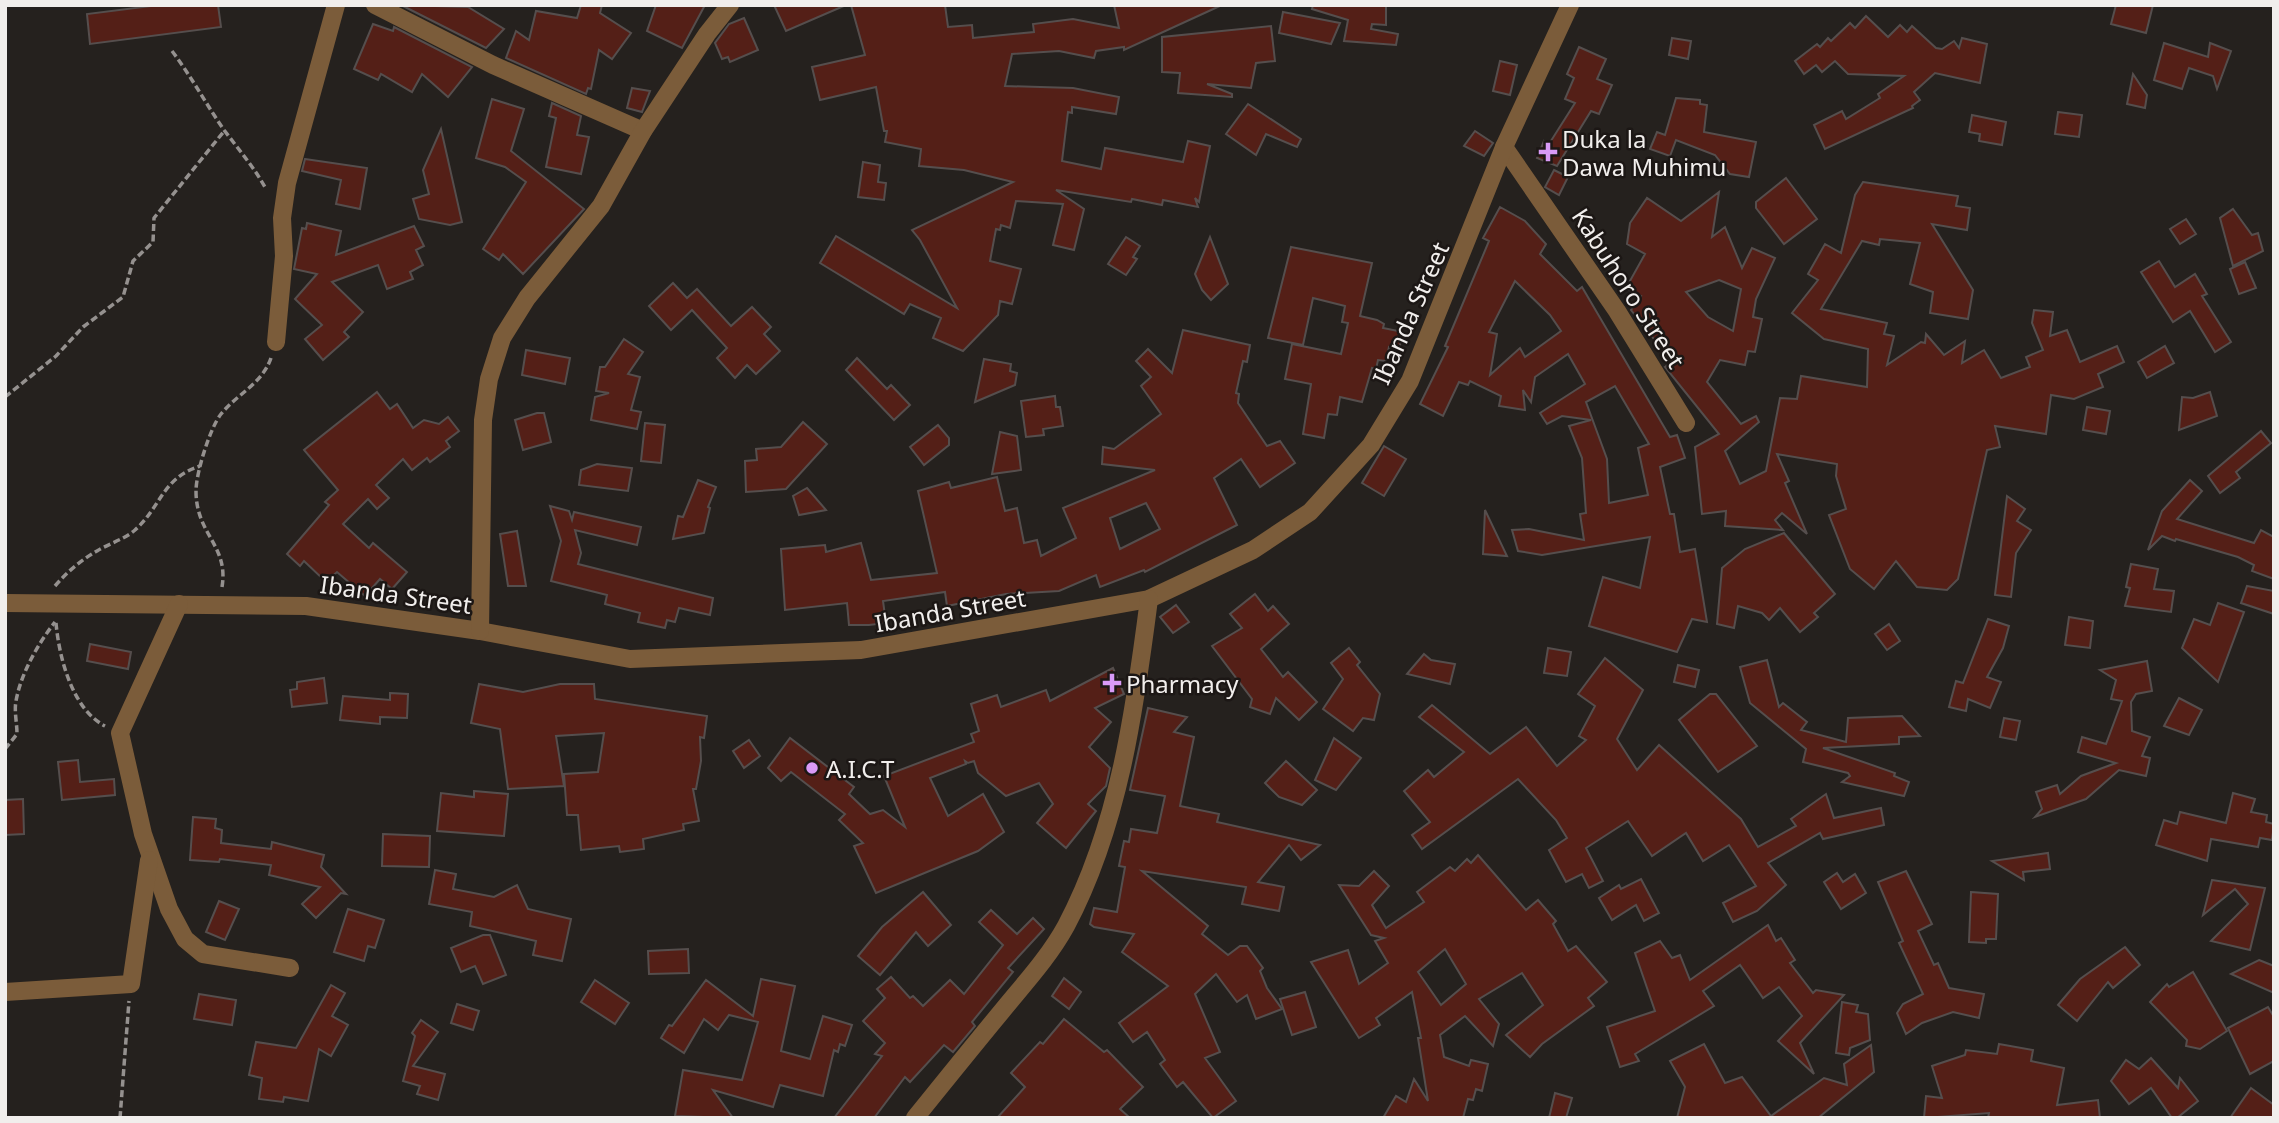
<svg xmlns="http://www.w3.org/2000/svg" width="2279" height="1123" font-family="'Noto Sans',sans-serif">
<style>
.building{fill:#541f17;stroke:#554e4d;stroke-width:2;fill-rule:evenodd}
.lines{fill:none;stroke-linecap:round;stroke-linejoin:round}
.path{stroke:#95918f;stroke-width:3.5;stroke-dasharray:7 3.5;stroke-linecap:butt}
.minor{stroke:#7b5c3a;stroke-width:18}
.poi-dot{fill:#d99af7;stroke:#1c1715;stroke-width:2.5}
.labels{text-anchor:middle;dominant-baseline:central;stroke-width:5;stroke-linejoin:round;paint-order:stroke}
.poi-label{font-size:24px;fill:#f1eeec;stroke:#1c1715;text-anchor:start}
.street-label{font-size:24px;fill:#f1eeec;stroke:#1c1715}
</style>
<rect width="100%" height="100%" fill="#25211e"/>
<g class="building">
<polygon points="159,5 218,5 221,27 90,44 87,14"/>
<polygon points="401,5 468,7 504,29 486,48"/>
<polygon points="581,5 602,5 600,13 631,33 612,59 599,50 591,89 588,88 586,94 506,58 516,31 529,40 536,11 577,18"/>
<polygon points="656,5 705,5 682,48 647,31"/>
<polygon points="774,5 846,5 786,31"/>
<polygon points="851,5 945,5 948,27 972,25 973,38 1034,32 1033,24 1073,19 1119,28 1114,5 1222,5 1124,50 1124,47 1096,51 1094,58 1059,51 1012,54 1005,86 1073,88 1119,97 1116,114 1072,107 1072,113 1068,112 1062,161 1101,169 1105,148 1183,162 1188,141 1210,146 1199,202 1195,198 1198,207 1163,200 1162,205 1132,199 1131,202 1056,190 1084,209 1074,250 1053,245 1063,204 1016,201 1010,228 1001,225 1000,230 996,229 990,261 1021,269 1012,304 1000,301 998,315 963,351 933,338 941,318 910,304 904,314 820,263 836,236 957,308 920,240 912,230 1013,182 964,170 919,166 921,149 885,142 887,131 884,131 876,87 820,100 812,67 865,55"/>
<polygon points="1313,5 1386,5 1386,25 1372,24 1371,29 1398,34 1396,45 1344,41 1348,20 1312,9"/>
<polygon points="2116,5 2153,5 2146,33 2111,24"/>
<polygon points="1283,12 1340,23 1331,44 1279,33"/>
<polygon points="1866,16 1888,37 1900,25 1907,32 1912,26 1936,48 1942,49 1954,41 1959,48 1962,38 1987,44 1980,83 1935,73 1914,92 1920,100 1912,106 1913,108 1825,149 1814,125 1842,111 1846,119 1880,98 1878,94 1904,76 1848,74 1835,61 1822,72 1816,65 1804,74 1795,61 1817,44 1820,47 1828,38 1831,41 1850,23 1855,28"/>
<polygon points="744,18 758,50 730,62 728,57 722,59 715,43 729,24"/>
<polygon points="373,24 393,31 394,27 472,67 448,97 422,74 412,92 381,74 378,80 354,69"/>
<polygon points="1271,26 1275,61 1256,63 1251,88 1207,84 1232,94 1232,97 1178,93 1180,73 1162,72 1162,37"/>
<polygon points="1672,38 1691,41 1688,59 1669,55"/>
<polygon points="2164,43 2208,57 2210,43 2231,51 2217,89 2213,76 2189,68 2182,89 2154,80"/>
<polygon points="1579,47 1606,59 1597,79 1612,85 1599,114 1591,111 1557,166 1537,158 1544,141 1549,144 1575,103 1565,99 1574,78 1567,74"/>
<polygon points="1500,61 1517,65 1510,95 1493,91"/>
<polygon points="2133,74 2147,95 2145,108 2127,104"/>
<polygon points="632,88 650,91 642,112 627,108"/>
<polygon points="1676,98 1700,100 1700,104 1707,105 1704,132 1756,142 1749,177 1730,174 1715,155 1676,140 1670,156 1650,149 1657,132 1665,135"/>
<polygon points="492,99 524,109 511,151 584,209 523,274 503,254 499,260 483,249 526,182 505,167 476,158"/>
<polygon points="552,103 581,116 577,135 589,137 581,174 546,167 556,118 549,116"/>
<polygon points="1248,104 1301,139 1297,147 1266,134 1256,155 1226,134"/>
<polygon points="2058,112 2082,115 2079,137 2055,134"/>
<polygon points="1972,115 2006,122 2002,145 1979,141 1980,134 1969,132"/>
<polygon points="441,129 462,222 450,225 419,219 413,199 429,194 423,170"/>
<polygon points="1475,131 1493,143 1484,156 1464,146"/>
<polygon points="305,159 367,168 360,209 336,204 341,180 302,171"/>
<polygon points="863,162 880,165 878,182 886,183 884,200 858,197"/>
<polygon points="1554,170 1568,177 1559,195 1545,187"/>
<polygon points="1786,178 1817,219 1784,244 1756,208 1756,202"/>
<path d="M1863 182 1958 196 1956 206 1970 208 1967 230 1932 224 1973 290 1968 319 1930 313 1933 292 1910 284 1920 243 1880 239 1879 245 1862 241 1821 309 1887 323 1884 334 1894 336 1887 365 1921 342 1925 343 1926 334 1944 355 1965 341 1962 363 1984 350 2001 378 2030 367 2026 357 2043 350 2032 323 2034 310 2053 312 2050 336 2067 330 2080 362 2117 346 2124 362 2098 374 2103 387 2074 399 2051 395 2046 434 1995 426 2000 447 1987 450 1958 579 1947 590 1917 587 1896 561 1874 589 1850 569 1829 515 1846 509 1836 476 1837 464 1777 454 1789 481 1785 483 1807 534 1782 513 1775 520 1783 530 1725 526 1726 511 1702 514 1695 447 1719 434 1665 367 1672 362 1631 310 1641 296 1626 288 1645 254 1627 244 1630 223 1647 198 1681 221 1719 192 1712 237 1725 227 1742 268 1752 248 1775 258 1756 299 1753 317 1762 319 1755 352 1748 351 1745 365 1720 360 1707 382 1741 424 1756 416 1759 422 1725 451 1740 484 1766 471 1780 398 1797 399 1801 376 1867 387 1868 349 1824 339 1792 313 1818 280 1808 274 1825 244 1841 253 1855 195ZM1719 280 1741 289 1733 331 1708 317 1686 292Z"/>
<path d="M1500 207 1525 221 1546 244 1540 254 1577 291 1582 287 1670 437 1677 435 1685 458 1660 467 1670 514H1674L1680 552 1695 549 1707 622 1692 619 1677 652 1589 626 1603 577 1640 588 1650 537 1542 555 1518 551 1512 530 1529 529 1584 540 1580 514 1586 513 1582 458 1569 426 1591 420 1562 416 1547 424 1540 413 1585 384 1568 354 1535 377 1531 402 1523 390 1525 410 1499 406 1501 396 1470 381 1468 385 1459 382 1443 416 1420 404 1448 347 1445 346 1489 241 1483 238ZM1515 281 1550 315 1561 331 1525 357 1520 348 1490 375 1497 334 1489 332ZM1615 386 1649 444 1638 448 1648 495 1609 503 1607 459 1586 402Z"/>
<polygon points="2233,209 2252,235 2258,233 2263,251 2233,266 2220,218"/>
<polygon points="2186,219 2196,234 2180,244 2170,229"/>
<polygon points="307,223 341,231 336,255 414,226 424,246 416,250 423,265 410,272 413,279 387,289 378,265 332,282 363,312 344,332 349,337 323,360 305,339 322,325 295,299 317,274 294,269 302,228 306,229"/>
<polygon points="1126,237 1140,246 1133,257 1137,259 1126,275 1108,264"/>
<polygon points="1210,237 1228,284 1211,300 1202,290 1195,274"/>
<polygon points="1291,247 1372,263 1360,316 1377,320 1384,324 1383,328 1403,332 1399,349 1389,347 1386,361 1378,360 1376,369 1372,368 1362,402 1340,397 1337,415 1328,414 1324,438 1303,434 1311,384 1285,379 1292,344 1341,354 1348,323 1342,322 1345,306 1313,298 1303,345 1268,338"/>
<polygon points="2159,261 2175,287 2195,274 2207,294 2202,296 2231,342 2215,352 2190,311 2173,322 2141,272"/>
<polygon points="2245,262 2256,288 2239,294 2230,269"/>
<polygon points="673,283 687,298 697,289 731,326 752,307 771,327 764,334 780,351 756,374 747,365 735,378 717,358 727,348 692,310 671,330 649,306"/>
<path d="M1183 330 1250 345 1247 362 1243 361 1236 393 1239 394 1238 403 1267 446 1280 441 1295 463 1260 487 1241 459 1214 478 1237 525 1145 572 1144 570 1100 587 1096 575 1059 591 1006 594 947 606 945 592 883 601 886 623 869 625H849L847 603 785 610 781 549 825 545 826 552 861 543 871 580 937 573 918 491 949 482 951 488 997 477 1005 511 1017 508 1024 543 1037 540 1041 556 1076 538 1063 508 1155 470 1102 464 1103 447 1114 449 1161 414 1141 386 1151 377 1136 361 1148 349 1172 373ZM1146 503 1160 529 1120 549 1110 518Z"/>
<polygon points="624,339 643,352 628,374 640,377 631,410 641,412 637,429 591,420 595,397 609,393 596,391 600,367 605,367"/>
<polygon points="2165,346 2174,363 2147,378 2138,362"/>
<polygon points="526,350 570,358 565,384 522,375"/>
<polygon points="857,358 887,389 891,385 910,405 894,420 846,370"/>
<polygon points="984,359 1011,364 1010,371 1017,373 1015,385 975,402"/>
<polygon points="377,392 390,409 397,404 413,428 424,420 439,424 448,417 459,431 446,441 450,447 430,462 427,458 412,470 403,459 376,485 389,498 377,509 368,499 343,524 369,548 373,543 407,572 392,589 380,579 365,596 337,572 326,582 304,561 300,566 287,554 329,505 325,502 338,490 304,450"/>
<polygon points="2210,392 2217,416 2179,430 2182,397 2193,398"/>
<polygon points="1055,396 1056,407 1060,407 1063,426 1043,429 1044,435 1026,437 1021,401"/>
<polygon points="2087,407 2110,411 2106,434 2083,430"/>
<polygon points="537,413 544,413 551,442 523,450 515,420"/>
<polygon points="803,422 827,444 786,489 746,492 745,461 757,460 756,449 781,447"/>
<polygon points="645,423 665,425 661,463 641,461"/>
<polygon points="938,425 949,438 949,445 924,465 910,447"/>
<polygon points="2261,431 2271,443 2236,472 2240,478 2220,493 2208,476"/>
<polygon points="1000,432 1017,436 1021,470 992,474"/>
<polygon points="1384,446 1406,459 1384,496 1362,483"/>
<polygon points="597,464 632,468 628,491 579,485 581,470"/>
<polygon points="698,480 716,487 708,507 710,508 704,533 673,539 678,516 683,517"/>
<polygon points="2190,480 2202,491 2177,519 2254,543 2261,530 2274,537 2274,579 2252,571 2254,565 2238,557 2176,539 2175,541 2162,536 2148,550 2162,511"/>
<polygon points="807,488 826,510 799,515 793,496"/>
<polygon points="2007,496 2025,509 2017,521 2031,530 2016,553 2011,597 1995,595"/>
<polygon points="550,506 569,511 572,520 574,512 641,527 637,545 575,530 581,553 578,564 713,598 710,615 679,608 675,622 667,620 665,628 638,622 640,613 605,604 607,595 551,581 561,541"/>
<polygon points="1485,510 1507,556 1483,554"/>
<polygon points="517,531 526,586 508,586 500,534"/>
<polygon points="1784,533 1835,594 1814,613 1818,617 1800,632 1780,608 1769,620 1762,613 1738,606 1734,628 1717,624 1722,568 1745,549"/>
<polygon points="2131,564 2158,569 2154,589 2174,591 2171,612 2125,606 2130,588 2126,587"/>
<polygon points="2247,586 2274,591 2274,614 2241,603"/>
<polygon points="1255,594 1268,611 1273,606 1289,624 1261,649 1283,677 1288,672 1317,702 1299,720 1276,698 1270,714 1250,707 1252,699 1212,646 1242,628 1230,614"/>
<polygon points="2218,603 2244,612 2218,682 2182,648 2194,619 2210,625"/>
<polygon points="1176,605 1189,622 1173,633 1160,617"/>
<polygon points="2069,617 2093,621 2090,648 2065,645"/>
<polygon points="1988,619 2009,626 2003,648 1987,677 2001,682 1990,708 1968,699 1966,711 1949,707 1956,681 1963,683"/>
<polygon points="1889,624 1900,641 1887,650 1875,634"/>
<polygon points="90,644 131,652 128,669 87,661"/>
<polygon points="1349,648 1360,662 1357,665 1380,694 1374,720 1363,718 1353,731 1323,709 1343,679 1331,663"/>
<polygon points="1548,648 1571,652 1567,676 1544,673"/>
<polygon points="1424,654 1431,660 1455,664 1450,684 1407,674"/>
<polygon points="1605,658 1643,690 1617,739 1637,770 1659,745 1741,819 1758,847 1796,826 1791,819 1826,794 1834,818 1881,808 1884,825 1823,839 1820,833 1768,863 1786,885 1757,911 1733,922 1723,903 1756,886 1729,845 1703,861 1686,833 1652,856 1628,821 1586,848 1603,881 1589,888 1582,874 1566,882 1549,850 1567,838 1556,820 1518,779 1422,849 1412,835 1430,822 1404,791 1428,770 1434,777 1464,752 1419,717 1432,705 1490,754 1526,727 1557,766 1586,740 1579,736 1595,706 1578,694"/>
<polygon points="1767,660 1779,707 1783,703 1807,722 1801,730 1846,742 1848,718 1902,716 1920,736 1899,737 1899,744 1823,748 1895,773 1894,776 1909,782 1904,796 1842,782 1850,776 1848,773 1803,762 1806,749 1750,703 1740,667"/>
<polygon points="2147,661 2152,691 2136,694 2131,702 2132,731 2150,737 2142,756 2150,758 2146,776 2119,770 2086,799 2035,817 2042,809 2036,792 2057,785 2060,794 2081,776 2116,763 2078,752 2082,737 2106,744 2122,701 2111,699 2116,680 2100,670"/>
<polygon points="1678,665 1699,670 1695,687 1674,682"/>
<polygon points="1113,668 1124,694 1095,708 1111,722 1089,747 1110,768 1106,786 1088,804 1096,811 1066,848 1037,823 1053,804 1039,783 1006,796 978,773 974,761 968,763 965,761 966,764 930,778 948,816 983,794 1004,832 978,851 876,893 854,846 863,843 839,820 845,814 791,772 781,781 768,768 790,738 854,787 849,794 870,814 883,810 905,827 884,776 974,742 971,734 979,731 971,704 997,695 1001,707 1046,690 1050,701"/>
<polygon points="324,678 327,703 292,707 290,690 297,689 297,682"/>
<polygon points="479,684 523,692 560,684 594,684 595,699 707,716 704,738 700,737 701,761 696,789 693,789 699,821 683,824 684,830 643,839 644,849 620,852 619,846 581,850 578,815 567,815 564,774 598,772 604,733 556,736 564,786 508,789 500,729 471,723"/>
<polygon points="390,693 408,694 407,718 380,717 380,724 340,720 343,696 390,700"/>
<polygon points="1710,694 1716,694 1757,746 1718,772 1679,720"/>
<polygon points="2179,698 2202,710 2189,735 2164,726"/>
<polygon points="1148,708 1187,717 1174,732 1194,737 1180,806 1219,814 1217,822 1320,845 1301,860 1289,845 1258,882 1284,887 1279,911 1242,904 1246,887 1142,871 1208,926 1202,934 1228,955 1240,946 1247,946 1263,968 1260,971 1267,988 1282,1009 1256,1019 1247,995 1237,1002 1216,974 1195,994 1220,1052 1205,1058 1236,1101 1213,1118 1183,1082 1177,1087 1160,1064 1165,1060 1147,1032 1133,1042 1119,1023 1168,986 1122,952 1134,934 1094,927 1090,924 1094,908 1117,912 1125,867 1119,866 1124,841 1129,842 1131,829 1157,833 1165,796 1130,790"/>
<polygon points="2004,718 2020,721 2016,740 2000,737"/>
<polygon points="1334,738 1361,758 1336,790 1315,780"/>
<polygon points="749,740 760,756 744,768 733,751"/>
<polygon points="78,760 80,782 114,779 115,795 62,800 58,762"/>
<polygon points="1286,761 1317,790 1302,805 1279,797 1265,783"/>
<polygon points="474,791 508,794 504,836 437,831 441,793 474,797"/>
<polygon points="2233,793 2255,799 2251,812 2267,815 2266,822 2274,824 2272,840 2260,838 2258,847 2211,839 2207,861 2156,845 2164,820 2177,824 2180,812 2226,823"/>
<polygon points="23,799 24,834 5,835 5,800"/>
<polygon points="193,817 216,819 215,828 222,830 221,843 271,849 272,842 324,855 321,867 346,894 341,893 316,918 302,904 320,887 269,875 271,865 220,859 219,862 190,860"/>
<polygon points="383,834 430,836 429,867 382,866"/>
<polygon points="2048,853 2050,869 2023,872 2024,880 1992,861"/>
<path d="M1478 855 1526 910 1538 900 1556 921 1553 924 1568 951 1576 946 1607 982 1588 998 1594 1006 1542 1044 1530 1057 1506 1035 1543 1005 1522 973 1479 999 1499 1024 1493 1046 1465 1016 1440 1035 1444 1057 1469 1066 1471 1060 1488 1064 1482 1091 1476 1089 1473 1100 1468 1099 1463 1118H1383L1396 1096 1406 1102 1414 1079 1428 1101 1418 1038H1421L1412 992 1376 1018 1380 1025 1359 1038 1311 962 1348 950 1359 984 1388 963 1375 941 1384 938 1371 935 1339 885 1359 886 1374 871 1389 886 1372 905 1386 928 1424 902 1417 892 1450 867 1455 871 1467 859 1471 863ZM1445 949 1466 984 1441 1005 1418 972Z"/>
<polygon points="435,870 456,874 453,889 494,897 517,885 528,909 571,919 562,961 533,955 536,941 470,926 472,912 429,904"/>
<polygon points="1906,871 1932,924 1918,931 1934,965 1938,963 1949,988 1984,994 1979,1018 1953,1012 1922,1023 1906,1034 1897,1013 1903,1004 1923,994 1899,943 1903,941 1878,882"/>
<polygon points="1837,873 1843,882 1855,874 1866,893 1841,909 1824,882"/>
<polygon points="1641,879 1659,913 1644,921 1636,905 1612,920 1599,898 1619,885 1621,889"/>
<polygon points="2212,880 2265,888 2250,950 2211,941 2248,904 2235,889 2203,915"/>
<polygon points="923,892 951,925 928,946 916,932 880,975 858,956 882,927"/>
<polygon points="1971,892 1998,894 1996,939 1986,939 1986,943 1969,942"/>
<polygon points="219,901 239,909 225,940 206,932"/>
<polygon points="348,909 384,920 375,948 368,946 364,961 334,952"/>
<polygon points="991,910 1017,934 1033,918 1044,929 1008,968 1013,972 972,1022 975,1026 953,1052 944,1045 910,1082 905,1077 874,1118 834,1118 882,1056 875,1054 885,1043 863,1021 885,998 877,989 891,977 910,998 913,996 923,1006 950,980 964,994 1003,945 979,922"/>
<polygon points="1768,925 1776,941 1781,938 1795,960 1790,963 1813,993 1816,990 1844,995 1800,1043 1814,1074 1778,1041 1802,1016 1779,987 1763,998 1740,965 1703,991 1714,1006 1635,1054 1639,1061 1620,1067 1607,1027 1655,1011 1635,953 1660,941 1672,958 1680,955 1690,980"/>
<polygon points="483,935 490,935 506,975 483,984 475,966 461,972 451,948"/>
<polygon points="2125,947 2140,965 2113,988 2108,982 2077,1021 2058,1005 2080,979"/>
<polygon points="688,949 689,973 649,974 648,951"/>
<polygon points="2259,960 2274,966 2274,993 2231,974"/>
<polygon points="2193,972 2227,1031 2200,1049 2186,1046 2187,1040 2150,1002 2167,984 2169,987"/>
<polygon points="1064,978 1081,992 1069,1009 1052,996"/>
<polygon points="761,979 795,986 781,1051 810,1059 823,1016 852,1025 845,1046 840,1044 838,1052 834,1050 823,1096 780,1085 773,1107 713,1090 733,1118 675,1116 683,1070 742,1080 758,1022 729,1015 718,1030 704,1019 684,1053 661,1038 669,1025 672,1026 706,980 753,1016"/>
<polygon points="595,980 629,1003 615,1024 581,1002"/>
<polygon points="331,985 345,993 332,1016 348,1025 331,1056 319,1049 308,1101 284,1097 283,1102 259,1099 262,1078 249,1075 256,1042 296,1048"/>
<polygon points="1305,992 1316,1027 1292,1035 1280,999"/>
<polygon points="199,994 236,1000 232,1025 194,1019"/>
<polygon points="1842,1002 1858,1005 1856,1012 1868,1014 1870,1040 1850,1048 1849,1055 1836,1053"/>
<polygon points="457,1004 479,1011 473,1030 451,1023"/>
<polygon points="2268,1007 2274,1017 2274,1061 2250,1074 2228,1028"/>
<polygon points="1064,1019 1104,1052 1107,1050 1143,1087 1120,1109 1130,1118 997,1118 1025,1087 1011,1073 1040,1042 1043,1044"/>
<polygon points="421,1020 438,1032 413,1066 445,1074 438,1100 417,1094 420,1086 403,1081 415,1036 412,1033"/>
<polygon points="1704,1044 1725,1083 1742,1077 1771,1116 1824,1078 1847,1085 1844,1064 1871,1045 1874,1072 1818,1118 1677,1118 1685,1087 1670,1061"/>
<polygon points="1999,1044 2033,1050 2031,1061 2064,1068 2057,1105 2098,1100 2100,1118 1988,1118 1989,1113 1924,1118 1926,1096 1942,1098 1932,1066 1965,1055 1966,1050 1997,1054"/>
<polygon points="2151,1058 2178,1088 2180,1078 2198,1101 2177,1118 2172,1118 2151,1088 2129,1104 2111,1081 2126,1060 2139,1069"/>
<polygon points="2251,1088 2274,1105 2274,1118 2230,1118"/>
<polygon points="1555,1093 1572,1098 1566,1118 1549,1118"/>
</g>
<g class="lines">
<g class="path">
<path d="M172 51C191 76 206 104 224 130 239 150 254 167 266 189"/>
<polyline points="5,397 56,356 83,327 123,297 133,261 153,242 154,218 225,130"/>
<path d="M55 586C67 572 81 560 97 551 108 544 125 539 135 530 161 507 162 478 200 466"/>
<path d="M222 587C229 545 196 535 196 491 196 473 210 428 221 414 237 394 262 384 271 358"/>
<path d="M56 623C59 657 72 709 105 726"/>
<path d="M5 749 17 734C17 723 14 711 16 701 21 673 38 644 55 622"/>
<polyline points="120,1118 129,1001"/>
</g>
<g class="minor">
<polyline points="375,5 493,65 643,131"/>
<polyline points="1504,147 1617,311 1686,423"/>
<polyline points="276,342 284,256 282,218 287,183 336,5"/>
<polyline points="5,603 306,606 480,631 630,659 861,650 1149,599 1253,550 1310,512 1371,445 1410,381 1504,147 1570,5"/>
<polyline points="179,604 120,733 143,834 169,909 185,939 203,954 290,968"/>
<polyline points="480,631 483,420 489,379 502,338 527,298 601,206 643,131 707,34 730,5"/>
<polyline points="5,992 131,984 149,860"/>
<path d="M915 1118C944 1082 973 1046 1002 1011 1024 984 1049 957 1066 926 1119 826 1135 709 1149 599"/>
</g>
</g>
<g class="poi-dot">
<path d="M1544.5 141.5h7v7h7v7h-7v7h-7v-7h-7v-7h7z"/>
<path d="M1108.5 672.5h7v7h7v7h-7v7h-7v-7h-7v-7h7z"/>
<circle cx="812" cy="768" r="7"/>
</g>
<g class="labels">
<g class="poi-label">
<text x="1562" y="138">Duka la<tspan x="1562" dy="28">Dawa Muhimu</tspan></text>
<text x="1126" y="683">Pharmacy</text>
<text x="826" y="768">A.I.C.T</text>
</g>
<g class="street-label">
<text transform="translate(1629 288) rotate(57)">Kabuhoro Street</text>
<text transform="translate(1410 313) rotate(-66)">Ibanda Street</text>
<text transform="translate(396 594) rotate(8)">Ibanda Street</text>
<text transform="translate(950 610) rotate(-10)">Ibanda Street</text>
</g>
</g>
<rect width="2279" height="1123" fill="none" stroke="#f1eeec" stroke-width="14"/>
</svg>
